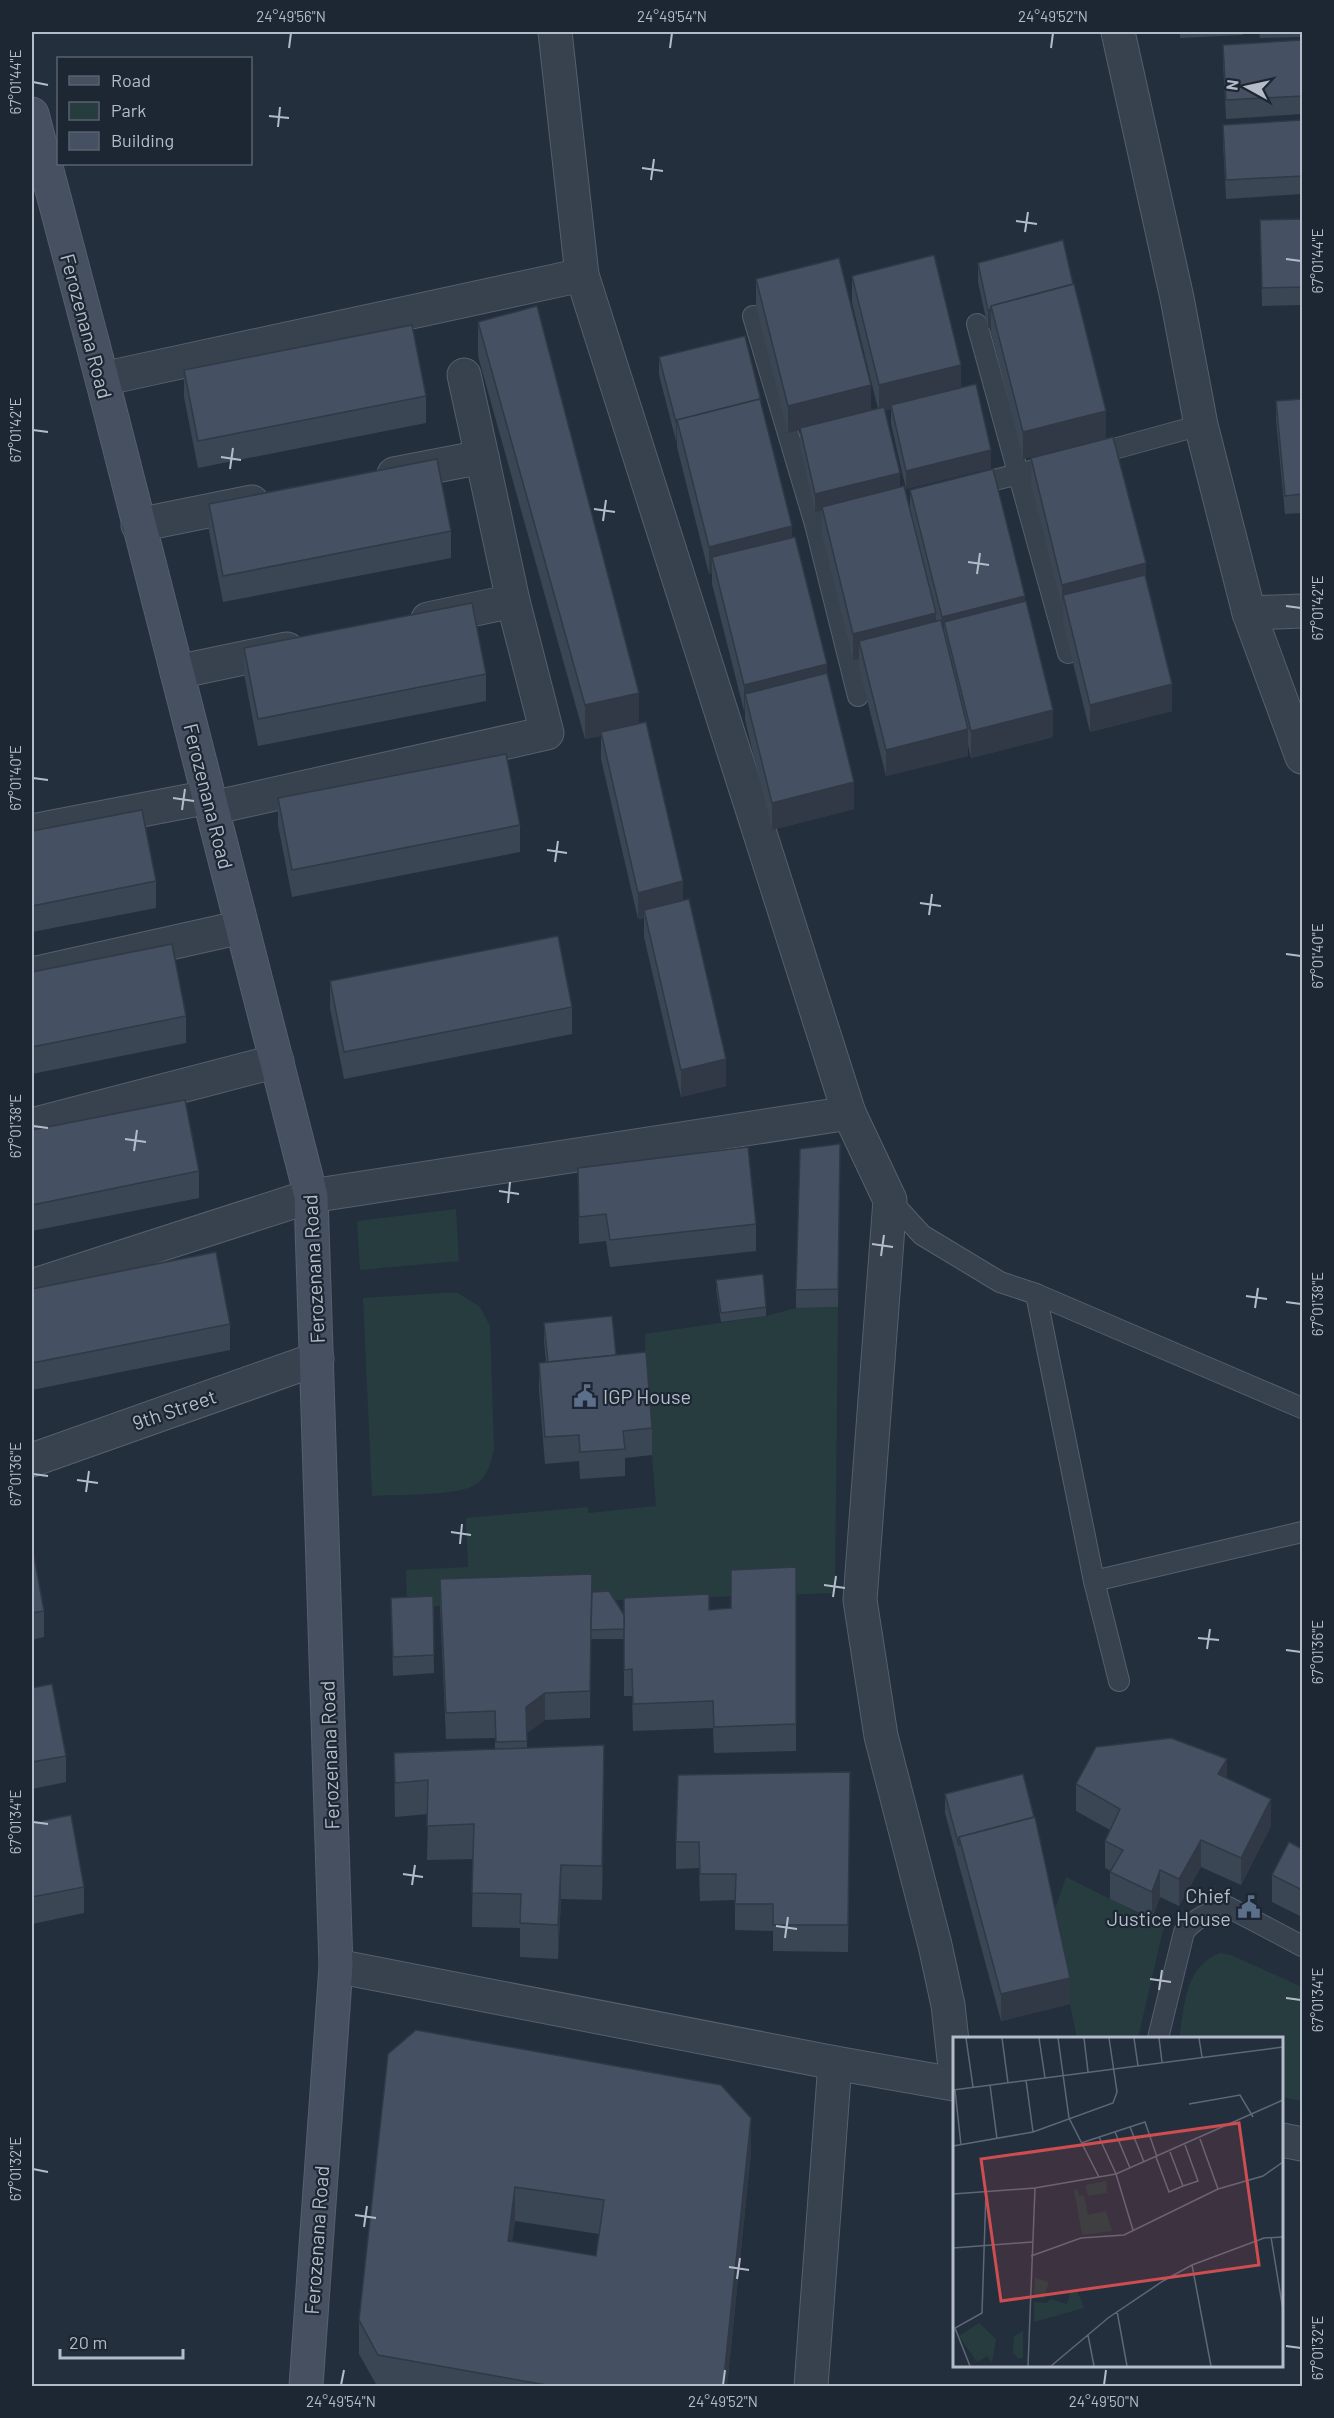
<svg xmlns="http://www.w3.org/2000/svg" width="1334" height="2418" font-family="Barlow,sans-serif">
<style>
.green{fill:#263c3f}
.lines{fill:none;stroke-linecap:round;stroke-linejoin:round}
.lane-casing{stroke:#565f6c;stroke-width:22}
.street-casing{stroke:#565f6c;stroke-width:35}
.secondary-casing{stroke:#565f6c;stroke-width:35}
.lane{stroke:#38414e;stroke-width:20}
.street{stroke:#38414e;stroke-width:33}
.secondary{stroke:#465061;stroke-width:33}
.wall{fill:#3b4654;fill-rule:evenodd}
.shaded-wall{fill:#303945}
.building{fill:#455162;stroke:#303945;stroke-width:1.5;fill-rule:evenodd}
.ticks{fill:none;stroke:#b4bcc9;stroke-width:2}
.labels{text-anchor:middle;dominant-baseline:central;stroke-width:4.5;stroke-linejoin:round;paint-order:stroke}
.street-label{font-size:20px;fill:#b4bcc9;stroke:#1d2633}
.poi-label{font-size:20px;fill:#b4bcc9;stroke:#1d2633;text-anchor:start}
.inset-road{fill:none;stroke:#5e6776;stroke-width:1.5}
.view{fill:#ce4d50;fill-opacity:0.15;stroke:#ce4d50;stroke-width:3}
.inset-edge{fill:none;stroke:#b4bcc9;stroke-width:3}
.neatline{fill:none;stroke:#b4bcc9;stroke-width:2}
.ticks-label{font-size:15px;text-anchor:middle;fill:#b4bcc9}
</style>
<rect width="100%" height="100%" fill="#242f3e"/>
<g class="green">
<polygon points="456,1209 459,1261 360,1270 357,1221"/>
<path d="M442 1293H458L480 1307 490 1326 494 1450C491 1462 488 1475 478 1483 460 1497 397 1494 372 1496L363 1298Z"/>
<polygon points="838,1307 835,1593 407,1607 406,1570 468,1567 466,1518 588,1507 588,1513 656,1506 646,1379 645,1334 766,1316 796,1308"/>
<polygon points="1066,1877 1164,1926 1138,2038 1077,2038 1052,1918"/>
<path d="M1220 1953 1231 1955 1302 1987V2101L1282 2097V2038H1179C1185 2006 1184 1967 1220 1953Z"/>
</g>
<g class="lines">
<g class="lane-casing">
<g id="lane">
<polyline points="753,316 815,524 858,696"/>
<polyline points="977,324 1068,653"/>
<polyline points="1092,455 1201,425"/>
<polyline points="970,486 1055,465"/>
<polyline points="815,524 848,516"/>
<polyline points="890,1200 922,1235 1000,1282 1036,1294 1094,1581 1119,1681"/>
<polyline points="1036,1294 1302,1408"/>
<polyline points="1094,1581 1302,1532"/>
<path d="M1158 2038 1184 1932C1193 1919 1213 1910 1228 1907L1302 1946"/>
</g>
</g>
<g class="street-casing">
<g id="street">
<polyline points="555,32 582,275 849,1113 890,1200 860,1600 881,1736 935,1945 948,2005 954,2059"/>
<polyline points="1118,32 1177,298 1201,425 1249,613 1302,757"/>
<polyline points="464,375 482,457"/>
<polyline points="102,379 582,275"/>
<polyline points="394,474 482,457 513,601 428,619"/>
<polyline points="138,525 252,502"/>
<polyline points="1249,613 1302,611"/>
<polyline points="177,672 287,649"/>
<polyline points="212,808 547,733 513,601"/>
<polyline points="32,831 209,797"/>
<polyline points="32,974 242,927"/>
<polyline points="32,1125 277,1061"/>
<polyline points="32,1286 311,1196 849,1113"/>
<polyline points="32,1460 317,1359"/>
<polyline points="336,1966 835,2063 954,2084"/>
<polyline points="1282,2140 1302,2144"/>
<polyline points="811,2386 835,2063"/>
</g>
</g>
<g class="secondary-casing">
<polyline id="secondary" points="32,114 102,379 311,1196 336,1966 306,2386"/>
</g>
<use href="#lane" class="lane"/>
<use href="#street" class="street"/>
<use href="#secondary" class="secondary"/>
</g>
<g class="wall">
<polygon points="1180,32 1243,32 1243,35 1180,38"/>
<polygon points="1259,32 1302,32 1302,37 1260,38"/>
<polygon points="1302,40 1302,114 1226,119 1223,64 1223,45"/>
<polygon points="1302,120 1302,194 1226,199 1223,144 1223,125"/>
<polygon points="1302,219 1302,305 1262,306 1260,220"/>
<polygon points="978,263 1106,438 1023,459 991,332 991,327 988,328 978,282"/>
<polygon points="852,276 961,387 991,468 906,489 891,424 891,409 885,410 900,487 910,507 910,490 1025,601 1053,737 971,758 968,745 968,756 886,776 859,667 859,659 853,660 822,534 822,511 815,512 800,447 800,430 788,433 756,306 756,279 871,410 878,409 852,303"/>
<polygon points="478,322 639,723 683,901 726,1086 681,1097 644,937 644,918 638,919 601,759 601,736 585,739 478,356"/>
<polygon points="659,357 792,537 827,673 854,809 772,830 745,720 745,711 744,711 712,584 712,573 709,574 677,447 677,440 676,441 659,375"/>
<polygon points="184,370 426,396 426,423 198,468 184,397"/>
<polygon points="1302,399 1302,513 1285,514 1276,420 1276,401"/>
<polygon points="1031,458 1146,579 1172,711 1090,732 1063,622 1063,611 1031,484"/>
<polygon points="209,504 451,531 451,558 223,602 209,531"/>
<polygon points="244,648 486,674 486,701 258,746 244,674"/>
<polygon points="278,798 520,825 520,852 292,897 278,825"/>
<polygon points="32,831 156,881 156,908 32,932"/>
<polygon points="32,972 186,1016 186,1043 32,1074"/>
<polygon points="330,981 572,1007 572,1034 344,1079 330,1008"/>
<polygon points="32,1130 199,1171 199,1198 32,1231"/>
<polygon points="840,1144 838,1307 796,1308 796,1290"/>
<polygon points="578,1168 756,1224 756,1251 610,1267 606,1241 579,1244"/>
<polygon points="716,1280 766,1307 766,1316 721,1322 716,1289"/>
<polygon points="32,1289 230,1324 230,1350 32,1390"/>
<polygon points="544,1323 616,1355 652,1428 652,1455 625,1458 625,1476 580,1479 579,1461 545,1464 539,1390 539,1363 546,1362 544,1342"/>
<polygon points="32,1545 44,1611 44,1637 32,1640"/>
<polygon points="796,1567 796,1751 714,1753 713,1728 633,1731 632,1696 624,1696 624,1639 591,1639 591,1633 590,1718 545,1720 527,1733 527,1748 604,1779 602,1900 561,1899 558,1959 520,1957 520,1928 472,1927 473,1859 427,1860 428,1814 395,1817 394,1753 495,1749 495,1738 446,1739 440,1606 440,1579 592,1592 624,1615 731,1608 731,1570"/>
<polygon points="433,1596 434,1673 393,1676 391,1598"/>
<polygon points="32,1688 66,1756 66,1782 32,1789"/>
<polygon points="850,1772 848,1952 773,1951 773,1931 735,1930 735,1900 700,1901 699,1868 676,1869 676,1842"/>
<polygon points="1227,1779 1271,1826 1241,1885 1201,1867 1179,1906 1160,1897 1152,1919 1110,1899 1110,1872 1111,1871 1105,1868 1105,1841 1110,1830 1076,1811 1076,1784"/>
<polygon points="945,1794 1070,2004 1001,2021 945,1813"/>
<polygon points="32,1823 84,1887 84,1913 32,1924"/>
<polygon points="1302,1849 1302,1917 1272,1902 1272,1875"/>
<path d="M388 2054 751 2152 727 2386H377L359 2354V2320ZM515 2221 599 2234 596 2256 512 2241Z"/>
</g>
<g class="shaded-wall">
<polygon points="991,309 991,327 988,328 988,310"/>
<polygon points="961,365 961,391 891,405 891,409 879,412 879,385"/>
<polygon points="871,385 871,412 788,433 788,406"/>
<polygon points="1106,411 1106,438 1023,459 1023,432"/>
<polygon points="676,422 677,422 677,440 676,441"/>
<polygon points="991,450 991,468 906,489 906,471"/>
<polygon points="900,473 900,491 822,507 822,511 815,512 815,494"/>
<polygon points="792,526 792,553 712,557 712,573 709,574 709,547"/>
<polygon points="1146,563 1146,590 1063,595 1062,611 1062,585"/>
<polygon points="1025,596 1025,622 944,622 944,643 942,643 942,617"/>
<polygon points="936,613 936,639 859,641 859,659 853,660 853,634"/>
<polygon points="827,664 827,690 745,694 745,711 744,711 744,685"/>
<polygon points="1172,684 1172,711 1090,732 1090,705"/>
<polygon points="639,693 639,727 601,732 601,736 585,739 585,705"/>
<polygon points="1053,710 1053,737 971,758 971,731"/>
<polygon points="968,729 968,756 886,776 886,750"/>
<polygon points="854,782 854,809 772,830 772,803"/>
<polygon points="683,881 683,908 644,910 644,918 638,919 638,893"/>
<polygon points="726,1059 726,1086 681,1097 681,1070"/>
<polygon points="545,1693 545,1720 526,1734 526,1707"/>
<polygon points="604,1745 604,1779 602,1900 602,1866"/>
<polygon points="1227,1759 1227,1785 1218,1774"/>
<polygon points="1271,1799 1271,1826 1241,1885 1241,1858"/>
<polygon points="1201,1840 1201,1867 1179,1906 1179,1879"/>
<polygon points="561,1865 561,1899 558,1959 558,1925"/>
<polygon points="1160,1870 1160,1897 1152,1919 1152,1892"/>
<polygon points="1070,1978 1070,2004 1001,2021 1001,1994"/>
<polygon points="751,2118 751,2152 727,2386 722,2386"/>
<polygon points="515,2187 515,2221 508,2275 508,2241"/>
</g>
<g class="building">
<polygon points="1302,40 1302,96 1226,100 1223,45"/>
<polygon points="1302,120 1302,176 1226,180 1223,125"/>
<polygon points="1302,219 1302,287 1262,288 1260,220"/>
<polygon points="1063,240 1073,284 991,306 991,309 988,310 978,263"/>
<polygon points="934,255 961,365 879,385 852,276"/>
<polygon points="839,258 871,385 788,406 756,279"/>
<polygon points="1074,284 1106,411 1023,432 991,306"/>
<polygon points="537,306 639,693 585,705 478,322"/>
<polygon points="412,325 426,396 198,441 184,370"/>
<polygon points="745,336 761,401 760,399 677,420 678,422 676,422 659,357"/>
<polygon points="976,384 991,450 906,471 891,405"/>
<polygon points="760,399 792,526 709,547 677,420"/>
<polygon points="1302,399 1302,494 1285,496 1276,401"/>
<polygon points="884,407 900,473 815,494 800,428"/>
<polygon points="1113,437 1146,563 1062,585 1031,458"/>
<polygon points="437,459 451,531 223,576 209,504"/>
<polygon points="993,469 1025,596 942,617 910,490"/>
<polygon points="904,486 936,613 853,634 822,507"/>
<polygon points="795,537 827,664 744,685 712,557"/>
<polygon points="1145,575 1172,684 1090,705 1063,595"/>
<polygon points="1026,601 1053,710 971,731 944,622"/>
<polygon points="472,603 486,674 258,719 244,648"/>
<polygon points="941,620 968,729 886,750 859,641"/>
<polygon points="827,673 854,782 772,803 745,694"/>
<polygon points="646,722 683,881 638,893 601,732"/>
<polygon points="506,754 520,825 292,870 278,798"/>
<polygon points="142,810 156,881 32,906 32,831"/>
<polygon points="689,899 726,1059 681,1070 644,910"/>
<polygon points="558,936 572,1007 344,1052 330,981"/>
<polygon points="172,944 186,1016 32,1047 32,972"/>
<polygon points="185,1100 199,1171 32,1205 32,1130"/>
<polygon points="840,1144 838,1289 796,1290 800,1149"/>
<polygon points="748,1147 756,1224 610,1240 606,1214 579,1217 578,1168"/>
<polygon points="216,1252 230,1324 32,1363 32,1289"/>
<polygon points="763,1274 766,1307 721,1313 716,1280"/>
<polygon points="612,1316 616,1355 548,1362 544,1323"/>
<polygon points="646,1352 652,1428 623,1431 625,1449 580,1452 579,1435 545,1437 539,1363"/>
<polygon points="32,1545 44,1611 32,1613"/>
<polygon points="796,1567 796,1724 714,1727 713,1701 633,1704 632,1669 624,1670 624,1598 709,1594 709,1610 731,1608 731,1570"/>
<polygon points="592,1574 590,1691 545,1693 526,1707 527,1741 496,1742 495,1711 446,1713 440,1579"/>
<polygon points="609,1591 624,1615 624,1629 591,1630 592,1592"/>
<polygon points="433,1596 434,1655 393,1657 391,1598"/>
<polygon points="52,1684 66,1756 32,1762 32,1688"/>
<polygon points="1171,1738 1227,1759 1218,1774 1271,1799 1241,1858 1201,1840 1179,1879 1160,1870 1152,1892 1110,1872 1123,1850 1105,1841 1120,1809 1076,1784 1096,1747"/>
<polygon points="604,1745 602,1866 561,1865 558,1925 520,1923 521,1894 472,1893 474,1824 427,1826 428,1780 395,1783 394,1753"/>
<polygon points="850,1772 848,1925 773,1925 773,1904 735,1904 736,1874 700,1874 699,1842 676,1842 678,1775"/>
<polygon points="1023,1774 1034,1817 959,1837 959,1846 945,1794"/>
<polygon points="71,1815 84,1887 32,1897 32,1823"/>
<polygon points="1035,1817 1070,1978 1001,1994 959,1837"/>
<polygon points="1289,1842 1302,1849 1302,1890 1272,1875"/>
<path d="M416 2030 721 2085 751 2118 723 2386H552L378 2355 359 2320 388 2054ZM515 2187 604 2200 596 2256 508 2241Z"/>
</g>
<path class="ticks" d="M289 48 291 33M670 48 672 33M1051 48 1053 33M33 82 48 85M269 116 289 118M278 127 280 107M642 168 663 171M651 180 654 159M1016 221 1037 224M1025 232 1028 212M1286 259 1301 261M33 430 48 432M221 457 241 460M230 469 233 448M594 509 615 512M603 521 606 500M968 562 989 565M977 574 980 553M1286 606 1301 608M33 778 48 780M173 798 194 801M182 810 185 789M547 850 567 853M555 862 558 841M920 903 941 906M929 915 932 894M1286 954 1301 956M33 1126 48 1128M125 1139 146 1142M134 1151 137 1130M499 1191 519 1194M508 1203 510 1182M872 1244 893 1247M881 1256 884 1235M1246 1296 1267 1299M1286 1302 1301 1304M1255 1308 1258 1288M33 1474 48 1476M77 1480 98 1483M86 1492 89 1471M451 1532 471 1535M460 1544 462 1524M824 1585 845 1588M833 1597 836 1576M1198 1638 1219 1640M1207 1649 1210 1629M1286 1650 1301 1652M33 1822 48 1824M403 1874 423 1877M412 1885 415 1865M776 1926 797 1929M785 1938 788 1917M1150 1979 1171 1982M1159 1990 1162 1970M1286 1998 1301 2000M33 2169 48 2172M355 2215 376 2218M364 2227 367 2206M729 2267 749 2270M737 2279 740 2258M1286 2346 1301 2348M341 2385 344 2370M723 2385 725 2370M1104 2385 1106 2370"/>
<defs>
<g id="civic-bare" transform="scale(1.8)"><path d="M-.6-6.5H3V-4.5H.6V-3L4-1V1h2V6H-6V1h2V-1L-.6-3ZM-1.2 2.5V6h2.4V2.5Z" fill="#5c6f8a" stroke="#1d2633" stroke-width="2.5" paint-order="stroke"/></g>
</defs>
<g fill-rule="evenodd">
<use href="#civic-bare" x="585" y="1396"/>
<use href="#civic-bare" x="1249" y="1907"/>
</g>
<g class="labels">
<g class="street-label">
<text transform="translate(87 326) rotate(75)">Ferozenana Road</text>
<text transform="translate(209 796) rotate(76)">Ferozenana Road</text>
<text transform="translate(313 1269) rotate(-93)">Ferozenana Road</text>
<text transform="translate(174 1409) rotate(-19)">9th Street</text>
<text transform="translate(329 1755) rotate(-92)">Ferozenana Road</text>
<text transform="translate(316 2240) rotate(-86)">Ferozenana Road</text>
</g>
<g class="poi-label">
<text x="603" y="1396">IGP House</text>
<text x="1231" y="1895" text-anchor="end">Chief<tspan x="1231" dy="23">Justice House</tspan></text>
</g>
</g>
<g transform="translate(953 2037)">
<rect width="330" height="330" fill="#242f3e"/>
<path d="M153 144 154 156 135 159 132 148ZM125 152 126 159 131 158 135 178 153 174 159 194 129 198 121 153ZM82 241 96 245 91 261H81ZM118 253H124L131 271 81 285V265L94 266 97 262 114 267ZM26 286 43 302 39 326 34 319 24 325 6 299ZM70 294V321H65L60 316 61 299Z" fill="#263c3f"/>
<path class="inset-road" d="M13 1 20 50M49 1 55 46M86 1 92 41M105 1 116 81 146 140M131 1 135 35M181 1 185 29M206 1 209 25M246 1 249 20M73 43 80 95M37 48 44 102M0 53 330 10M2 53 8 108M236 67 287 58 300 80M177 90 191 125M162 95 177 131M146 100 163 137 180 193M247 102 265 152M128 106 192 85 204 120M0 109 80 95 160 66 164 55 156 1M217 115 230 149 245 144 232 108M203 120 216 155 230 149M0 157 82 151 163 137 330 63M318 200 330 273M0 211 79 205M78 219 128 201 171 198 265 152 310 139 330 125M239 228 258 329M164 274 174 329M135 298 141 329M17 329 2 291 29 276 33 154M75 329 82 151M98 329 155 281 210 244 239 228 311 201 330 200"/>
<path class="view" d="M286 86 306 228 48 264 28 122Z"/>
<rect width="330" height="330" class="inset-edge"/>
</g>
<rect width="1334" height="2418" fill="none" stroke="#1d2633" stroke-width="66"/>
<rect x="57" y="57" width="195" height="108" fill="#1d2633" stroke="#59626f" stroke-width="1.5"/>
<rect x="69" y="76" width="30" height="9" fill="#465061" stroke="#59626f" stroke-width="1.5"/>
<text x="111" y="87" font-size="18" fill="#b4bcc9">Road</text>
<rect x="69" y="102" width="30" height="18" fill="#263c3f" stroke="#59626f" stroke-width="1.5"/>
<text x="111" y="117" font-size="18" fill="#b4bcc9">Park</text>
<rect x="69" y="132" width="30" height="18" fill="#455162" stroke="#59626f" stroke-width="1.5"/>
<text x="111" y="147" font-size="18" fill="#b4bcc9">Building</text>
<g transform="translate(1247 87) rotate(278)" stroke="#1d2633" stroke-width="4.5" paint-order="stroke">
<path d="M0-4.5L10 22L0 15L-10 22Z" fill="#b4bcc9"/>
<text y="-9" font-size="16" font-weight="bold" text-anchor="middle" fill="#b4bcc9">N</text>
</g>
<path d="M60 2349v9h123v-9" fill="none" stroke="#b4bcc9" stroke-width="3"/>
<text x="69" y="2349" font-size="18" fill="#b4bcc9" stroke="#1d2633" stroke-width="4.5" paint-order="stroke">20 m</text>
<rect x="33" y="33" width="1268" height="2352" class="neatline"/>
<g class="ticks-label">
<text x="291" y="22">24°49'56"N</text>
<text x="672" y="22">24°49'54"N</text>
<text x="1053" y="22">24°49'52"N</text>
<text transform="translate(16 82) rotate(-90)" y="5">67°01'44"E</text>
<text transform="translate(1318 261) rotate(-90)" y="5">67°01'44"E</text>
<text transform="translate(16 430) rotate(-90)" y="5">67°01'42"E</text>
<text transform="translate(1318 608) rotate(-90)" y="5">67°01'42"E</text>
<text transform="translate(16 778) rotate(-90)" y="5">67°01'40"E</text>
<text transform="translate(1318 956) rotate(-90)" y="5">67°01'40"E</text>
<text transform="translate(16 1126) rotate(-90)" y="5">67°01'38"E</text>
<text transform="translate(1318 1304) rotate(-90)" y="5">67°01'38"E</text>
<text transform="translate(16 1474) rotate(-90)" y="5">67°01'36"E</text>
<text transform="translate(1318 1652) rotate(-90)" y="5">67°01'36"E</text>
<text transform="translate(16 1822) rotate(-90)" y="5">67°01'34"E</text>
<text transform="translate(1318 2000) rotate(-90)" y="5">67°01'34"E</text>
<text transform="translate(16 2169) rotate(-90)" y="5">67°01'32"E</text>
<text transform="translate(1318 2348) rotate(-90)" y="5">67°01'32"E</text>
<text x="341" y="2407">24°49'54"N</text>
<text x="723" y="2407">24°49'52"N</text>
<text x="1104" y="2407">24°49'50"N</text>
</g>
</svg>
